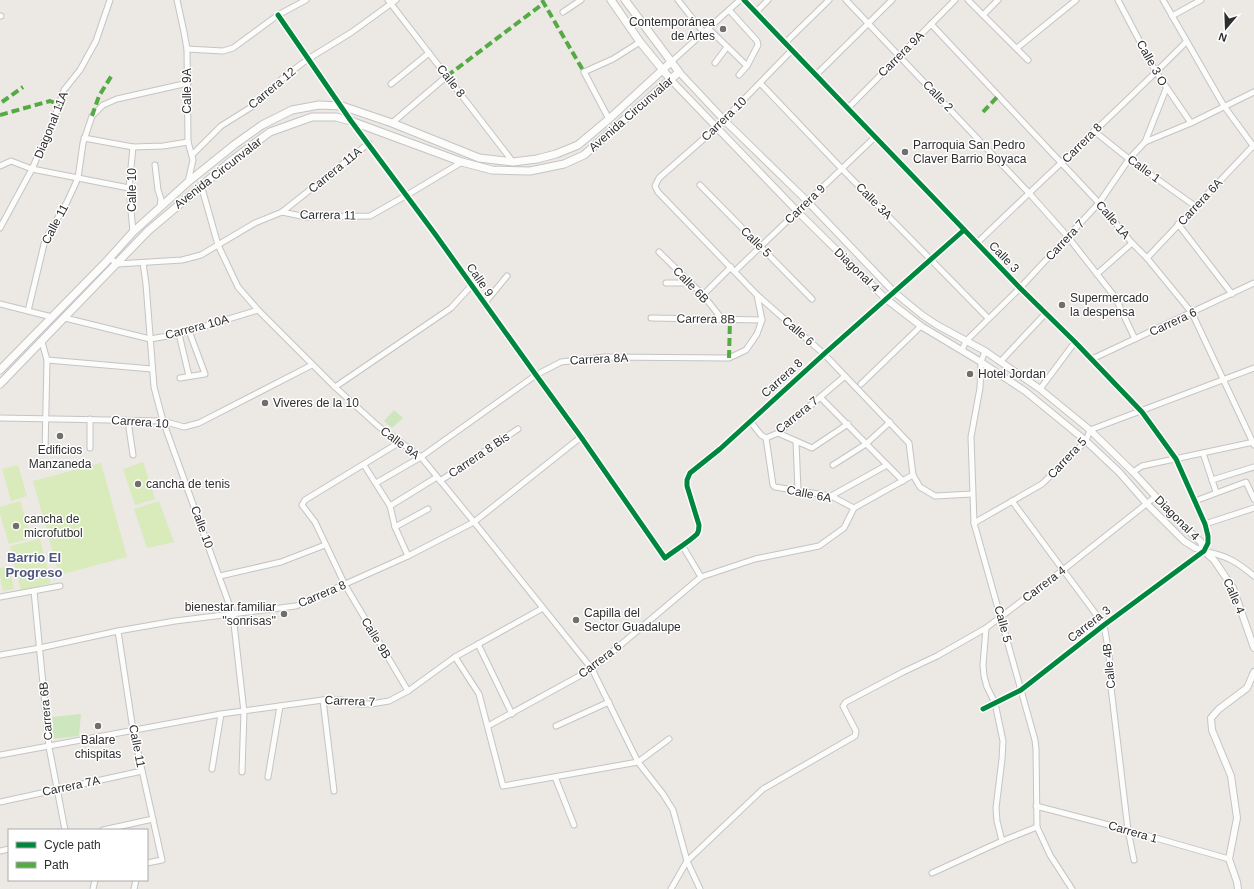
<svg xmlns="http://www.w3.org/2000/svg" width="1254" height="889" font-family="Helvetica,sans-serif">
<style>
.green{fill:#cee6be}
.pitch{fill:#d9eabb}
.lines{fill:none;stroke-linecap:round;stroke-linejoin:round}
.minor-casing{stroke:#c5c4c5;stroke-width:7}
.tertiary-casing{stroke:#c5c4c5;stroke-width:8}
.secondary-casing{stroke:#c5c4c5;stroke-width:9}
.minor{stroke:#fcfcfb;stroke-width:5}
.tertiary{stroke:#fcfcfb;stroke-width:6}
.secondary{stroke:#fcfcfb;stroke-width:7}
.quiet{stroke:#54ab44;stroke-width:4;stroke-dasharray:8 4;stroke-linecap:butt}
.cycleway-casing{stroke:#fff;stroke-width:8}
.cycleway{stroke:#00873e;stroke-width:5}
.poi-dot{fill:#706f6e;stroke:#fff;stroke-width:1.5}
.labels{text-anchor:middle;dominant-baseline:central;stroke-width:3;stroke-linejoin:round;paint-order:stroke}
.poi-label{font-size:12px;fill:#2e2e2e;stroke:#fff;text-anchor:start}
.street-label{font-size:12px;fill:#2e2e2e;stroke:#fff}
.neighbourhood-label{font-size:13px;font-weight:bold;fill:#4d5680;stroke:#fff}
</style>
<rect width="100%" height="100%" fill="#ece8e4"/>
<g class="green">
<polygon points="394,410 403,418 392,428 384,421"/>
<polygon points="81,714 79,736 53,739 52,717"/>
</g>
<g class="pitch">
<polygon points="143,462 155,499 135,505 123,469"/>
<polygon points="101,463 127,557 59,575 33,481"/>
<polygon points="18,465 27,496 11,501 2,469"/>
<polygon points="20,501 32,538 9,544 0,514 0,507"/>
<polygon points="159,501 174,542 147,548 134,509"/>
<polygon points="40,539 51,583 21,591 10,546"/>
<polygon points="9,567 14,589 3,591 0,576 0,568"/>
</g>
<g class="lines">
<g class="minor-casing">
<g id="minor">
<polyline points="177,0 184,32 187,49 188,142 193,160 188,182"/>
<polyline points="388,0 513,162"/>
<polyline points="678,0 704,33"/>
<polyline points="744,0 1020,288 1075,342 1142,412 1176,459 1205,524 1208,536 1208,543 1204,551 1104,625 1021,690 983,709"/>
<polyline points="846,0 1029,193 1068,237 1115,297 1135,339"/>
<polyline points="968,0 1028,60"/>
<polyline points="1118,0 1156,72 1191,123"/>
<polyline points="1163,0 1224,106 1254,147"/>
<polyline points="729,10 757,41 758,45 747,66 739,75"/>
<polyline points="563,12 581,0"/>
<polyline points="756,12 768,0"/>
<path d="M278 15 351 121 435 234 536 375 581 437 665 558C674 551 690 541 697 534 699 531 699 528 699 525L687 486V480L690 473 720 449 824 354 964 230"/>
<polyline points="983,15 998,0"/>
<polyline points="0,16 1,16"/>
<polyline points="1172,16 1201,0"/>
<polyline points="931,24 1099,203 1132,243 1147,258 1192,313 1254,445"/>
<polyline points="709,29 747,66"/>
<polyline points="785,43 829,0"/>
<polyline points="1017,48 1076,0"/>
<polyline points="187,49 223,51 233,48 278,15 306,0"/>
<polyline points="792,50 716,128 659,178 655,186 658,192 757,295 824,354 909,443 913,475 920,487 935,496 972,494"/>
<polyline points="671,62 740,0"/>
<polyline points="715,63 727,47"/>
<polyline points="816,75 892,0"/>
<polyline points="391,84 429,53"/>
<polyline points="761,84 842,169 988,318"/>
<polyline points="848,108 955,0"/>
<polyline points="609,119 584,72 613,59 640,42"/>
<polyline points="392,123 447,76"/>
<polyline points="1094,131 1129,159 1195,206"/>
<polyline points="84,138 133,147 163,146 188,142"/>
<polyline points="1145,142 1166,89"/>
<polyline points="133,147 129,188 133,232"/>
<polyline points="192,155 221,126 253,106 284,77 308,59 352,32 396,0"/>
<polyline points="155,165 158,190 161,199 160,207"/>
<polyline points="0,166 11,161 32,169 129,188"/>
<polyline points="201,185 218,245 238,287 258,310 335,387 378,426 421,457 474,522 592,669 638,762 663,794 673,810 687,861 700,889"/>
<polyline points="700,185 812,299"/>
<polyline points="282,212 369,143"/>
<polyline points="1178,224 1232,294"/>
<polyline points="0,228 32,169 54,119 64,90 80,70 96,41 110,0"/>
<path d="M977 243C1046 176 1118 111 1186 42"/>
<polyline points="659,252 703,295 722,319"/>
<polyline points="110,258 117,264 182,260 201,255 255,223 282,212 306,217 370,216 407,195 462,162"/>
<polyline points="1147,258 1254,145"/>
<polyline points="143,263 146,284 154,387 163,421 233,615 244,712 242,772"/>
<polyline points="735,271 875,137"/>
<polyline points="1097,274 1132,243"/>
<polyline points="666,283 691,283"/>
<polyline points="703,295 731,267"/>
<polyline points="0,304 52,317"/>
<polyline points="484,304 507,276"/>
<polyline points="28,311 45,240 67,202 78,178 83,143 92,116 103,105 117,99 188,83"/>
<polyline points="65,318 150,339 179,334 258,310"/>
<polyline points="651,318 762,320"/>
<polyline points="179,334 189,376"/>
<polyline points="42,342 47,360 45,452"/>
<polyline points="962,350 966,341 1020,288 1099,203 1129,159 1145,142 1191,123 1254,92"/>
<polyline points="985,351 981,362 980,388 971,437 974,523 1035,740 1036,749 1037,827 1050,855 1072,889"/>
<polyline points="1092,359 1254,283"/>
<polyline points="47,360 152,369"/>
<polyline points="1000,362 1046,313"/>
<polyline points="180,378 205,374 189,331"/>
<polyline points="861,384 921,326"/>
<polyline points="335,387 451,308 471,286"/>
<polyline points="1040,389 1075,342"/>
<polyline points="820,397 903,481"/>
<polyline points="0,418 163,421 184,427 199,423 312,365"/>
<polyline points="90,419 90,448"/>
<polyline points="128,421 133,455"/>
<polyline points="750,421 761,435 766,438"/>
<polyline points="778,433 812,448 848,424"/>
<polyline points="766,438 773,485 775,487 831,496 854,508 913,475"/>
<polyline points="766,438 778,433 845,376"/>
<polyline points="796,441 798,491"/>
<polyline points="400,442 305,500 302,505 315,522 345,585 408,691"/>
<polyline points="1203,453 1216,492"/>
<polyline points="364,465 390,506 395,527 408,556"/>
<polyline points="833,465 866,444 890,422"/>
<polyline points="1133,472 1142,466 1254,442"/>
<polyline points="1212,480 1254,467"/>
<polyline points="440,481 518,429"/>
<polyline points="376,483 421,457 536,375 561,362 605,357 729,358 746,350 757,334 762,320 757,295"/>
<polyline points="831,496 887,465"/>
<polyline points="1012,501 1104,625 1109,654 1110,679 1128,830 1134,860"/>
<polyline points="1195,501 1246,482 1254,499"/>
<polyline points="390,506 437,477"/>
<polyline points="974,523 1042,484 1086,441 1090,430 1254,368"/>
<polyline points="1205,524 1254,508"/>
<polyline points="395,527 428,509"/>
<polyline points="682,545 701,577"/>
<path d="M1204 551C1227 556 1236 561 1254 576"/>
<polyline points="220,576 281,562 325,545"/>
<polyline points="34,591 49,747 65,830"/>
<polyline points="0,597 60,586"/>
<polyline points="986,628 983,665 984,676 987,687 995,703 1003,741 1002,759 996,808 997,821 1002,841"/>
<polyline points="118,631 133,730 162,860 147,863"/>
<polyline points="478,644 512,714"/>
<polyline points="0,655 40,648 118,631 175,621 296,606 408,556 474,522 581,437"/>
<polyline points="455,657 479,694 503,786 638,762 669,739"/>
<polyline points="323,700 334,791"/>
<polyline points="488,726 592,669 701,577 755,559 819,546 844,528 854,508"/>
<polyline points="556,726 609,702"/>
<polyline points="0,755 221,714 323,700 341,700 358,704 371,704 389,701 408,691 455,657 543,608"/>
<polyline points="212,769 221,714"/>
<polyline points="268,777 280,706"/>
<polyline points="555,777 574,825"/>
<polyline points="0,802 142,771"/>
<polyline points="1036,806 1128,830 1229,859"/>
<polyline points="103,830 153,819"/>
<polyline points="0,851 9,849"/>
<polyline points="932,873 1002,841 1037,827"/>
<polyline points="93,889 95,880"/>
<polyline points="134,889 136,880"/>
<polyline points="671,889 687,861 763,789 855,736 856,731 843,706 846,702 903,672 937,656 986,628 1063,570 1155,497"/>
</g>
</g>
<g class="tertiary-casing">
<g id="tertiary">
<polyline points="679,72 724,120 807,201 894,292 922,315 937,325 985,351 1040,389 1090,430 1133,472 1181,524 1201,542 1204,551"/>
<polyline points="671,80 797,211 886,299 921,326 981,362 1025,391 1086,441 1119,472 1147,504 1184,541 1195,548 1204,551 1214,560 1233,588 1254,648"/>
<polyline points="1238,889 1237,882 1229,859 1237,818 1231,776 1212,730 1211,718 1219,709 1247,688 1254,672"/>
</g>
</g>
<g class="secondary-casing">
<g id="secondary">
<polyline points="611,0 640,42 671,80"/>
<polyline points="0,370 106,262 133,232 188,182 234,145 262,125 292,110 319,105 342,106 392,123 479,158 513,162 537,159 556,154 578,145 609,119 671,62"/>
<polyline points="0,384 148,231 231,161 270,132 312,117 336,117 351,121 462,162 492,170 530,171 564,164 584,155 679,72 625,0"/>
</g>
</g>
<use href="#minor" class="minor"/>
<use href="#tertiary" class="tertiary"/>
<use href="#secondary" class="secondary"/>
<g class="quiet">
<polyline points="542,0 584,72"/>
<polyline points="447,76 544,3"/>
<polyline points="2,102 23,87"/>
<polyline points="983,112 999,95"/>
<polyline points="0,115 50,101 60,105"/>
<polyline points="92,116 99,96 112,75"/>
<polyline points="729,358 730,319"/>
</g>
<g class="cycleway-casing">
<g id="cycleway">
<polyline points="744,0 1020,288 1075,342 1142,412 1176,459 1205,524 1208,536 1208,543 1204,551 1104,625 1021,690 983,709"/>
<path d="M278 15 351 121 435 234 536 375 581 437 665 558C674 551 690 541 697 534 699 531 699 528 699 525L687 486V480L690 473 720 449 824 354 964 230"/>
</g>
</g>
<use href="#cycleway" class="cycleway"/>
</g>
<g class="poi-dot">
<circle cx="723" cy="29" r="4"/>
<circle cx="905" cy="152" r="4"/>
<circle cx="1062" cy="305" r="4"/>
<circle cx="970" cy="374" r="4"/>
<circle cx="265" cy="403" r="4"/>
<circle cx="60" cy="436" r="4"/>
<circle cx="138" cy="484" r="4"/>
<circle cx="16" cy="526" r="4"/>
<circle cx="284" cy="614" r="4"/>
<circle cx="576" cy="620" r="4"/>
<circle cx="98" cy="726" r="4"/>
</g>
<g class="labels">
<g class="poi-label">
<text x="715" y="22" text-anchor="end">Contemporánea<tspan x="715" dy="14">de Artes</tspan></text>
<text x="913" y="145">Parroquia San Pedro<tspan x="913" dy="14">Claver Barrio Boyaca</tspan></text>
<text x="1070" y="298">Supermercado<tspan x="1070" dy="14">la despensa</tspan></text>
<text x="978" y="374">Hotel Jordan</text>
<text x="273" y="403">Viveres de la 10</text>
<text x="60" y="450" text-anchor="middle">Edificios<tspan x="60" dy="14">Manzaneda</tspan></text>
<text x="146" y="484">cancha de tenis</text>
<text x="24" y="519">cancha de<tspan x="24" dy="14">microfutbol</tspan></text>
<text x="276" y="607" text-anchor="end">bienestar familiar<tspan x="276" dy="14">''sonrisas''</tspan></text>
<text x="584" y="613">Capilla del<tspan x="584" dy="14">Sector Guadalupe</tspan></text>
<text x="98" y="740" text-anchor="middle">Balare<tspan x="98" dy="14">chispitas</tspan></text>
</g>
<g class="street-label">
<text transform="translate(901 54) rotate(-45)">Carrera 9A</text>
<text transform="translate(1152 63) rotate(61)">Calle 3 O</text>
<text transform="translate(451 81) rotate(52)">Calle 8</text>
<text transform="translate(272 88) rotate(-40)">Carrera 12</text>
<text transform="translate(187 91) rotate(-90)">Calle 9A</text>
<text transform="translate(938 96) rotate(46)">Calle 2</text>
<text transform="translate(631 114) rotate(-41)">Avenida Circunvalar</text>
<text transform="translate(724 119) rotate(-44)">Carrera 10</text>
<text transform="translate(51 125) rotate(-68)">Diagonal 11A</text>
<text transform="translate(1082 143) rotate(-45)">Carrera 8</text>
<text transform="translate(1144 169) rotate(36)">Calle 1</text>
<text transform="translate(335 170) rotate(-39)">Carrera 11A</text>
<text transform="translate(218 173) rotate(-38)">Avenida Circunvalar</text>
<text transform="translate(132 190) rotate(-90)">Calle 10</text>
<text transform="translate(874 201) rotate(45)">Calle 3A</text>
<text transform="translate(1200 202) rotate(-47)">Carrera 6A</text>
<text transform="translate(805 204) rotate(-44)">Carrera 9</text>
<text transform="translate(328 215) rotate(1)">Carrera 11</text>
<text transform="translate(1113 220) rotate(50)">Calle 1A</text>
<text transform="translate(55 224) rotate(-62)">Calle 11</text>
<text transform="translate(1065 240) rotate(-47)">Carrera 7</text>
<text transform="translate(756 242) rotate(45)">Calle 5</text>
<text transform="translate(1004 257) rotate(46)">Calle 3</text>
<text transform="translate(857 270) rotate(44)">Diagonal 4</text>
<text transform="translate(480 280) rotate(55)">Calle 9</text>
<text transform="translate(691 285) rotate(46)">Calle 6B</text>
<text transform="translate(706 319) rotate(1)">Carrera 8B</text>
<text transform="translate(1173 322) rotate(-25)">Carrera 6</text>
<text transform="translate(197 327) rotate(-15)">Carrera 10A</text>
<text transform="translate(798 331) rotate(41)">Calle 6</text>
<text transform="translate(599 359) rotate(-3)">Carrera 8A</text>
<text transform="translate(782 378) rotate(-42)">Carrera 8</text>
<text transform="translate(797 415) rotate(-39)">Carrera 7</text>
<text transform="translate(140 422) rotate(4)">Carrera 10</text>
<text transform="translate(400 443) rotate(37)">Calle 9A</text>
<text transform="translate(479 455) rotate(-34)">Carrera 8 Bis</text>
<text transform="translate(1067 458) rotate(-47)">Carrera 5</text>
<text transform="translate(809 494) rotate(11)">Calle 6A</text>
<text transform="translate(1177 518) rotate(45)">Diagonal 4</text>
<text transform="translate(202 527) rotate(70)">Calle 10</text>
<text transform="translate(1044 584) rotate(-37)">Carrera 4</text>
<text transform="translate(322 594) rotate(-23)">Carrera 8</text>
<text transform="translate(1234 596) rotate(67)">Calle 4</text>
<text transform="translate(1003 624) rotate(75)">Calle 5</text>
<text transform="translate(1089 624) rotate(-38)">Carrera 3</text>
<text transform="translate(376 638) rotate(59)">Calle 9B</text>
<text transform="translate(600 660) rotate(-37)">Carrera 6</text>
<text transform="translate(1109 666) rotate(-96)">Calle 4B</text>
<text transform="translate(350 701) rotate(2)">Carrera 7</text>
<text transform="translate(46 711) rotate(-95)">Carrera 6B</text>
<text transform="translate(137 746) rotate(79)">Calle 11</text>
<text transform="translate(71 786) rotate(-12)">Carrera 7A</text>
<text transform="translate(1133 832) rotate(16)">Carrera 1</text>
</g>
<g class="neighbourhood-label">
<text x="34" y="557">Barrio El<tspan x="34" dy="15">Progreso</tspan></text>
</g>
</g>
<rect x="8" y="829" width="140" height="52" fill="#ffffff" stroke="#ababab"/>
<rect x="16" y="842" width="20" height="6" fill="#00873e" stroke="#ababab"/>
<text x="44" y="849" font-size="12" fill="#2e2e2e">Cycle path</text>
<rect x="16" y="862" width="20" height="6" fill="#54ab44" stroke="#ababab"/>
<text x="44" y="869" font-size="12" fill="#2e2e2e">Path</text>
<g transform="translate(1226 28) rotate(199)" stroke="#ffffff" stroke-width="3" paint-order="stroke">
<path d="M0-3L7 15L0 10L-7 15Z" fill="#2e2e2e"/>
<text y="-6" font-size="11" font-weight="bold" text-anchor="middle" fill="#2e2e2e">N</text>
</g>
</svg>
